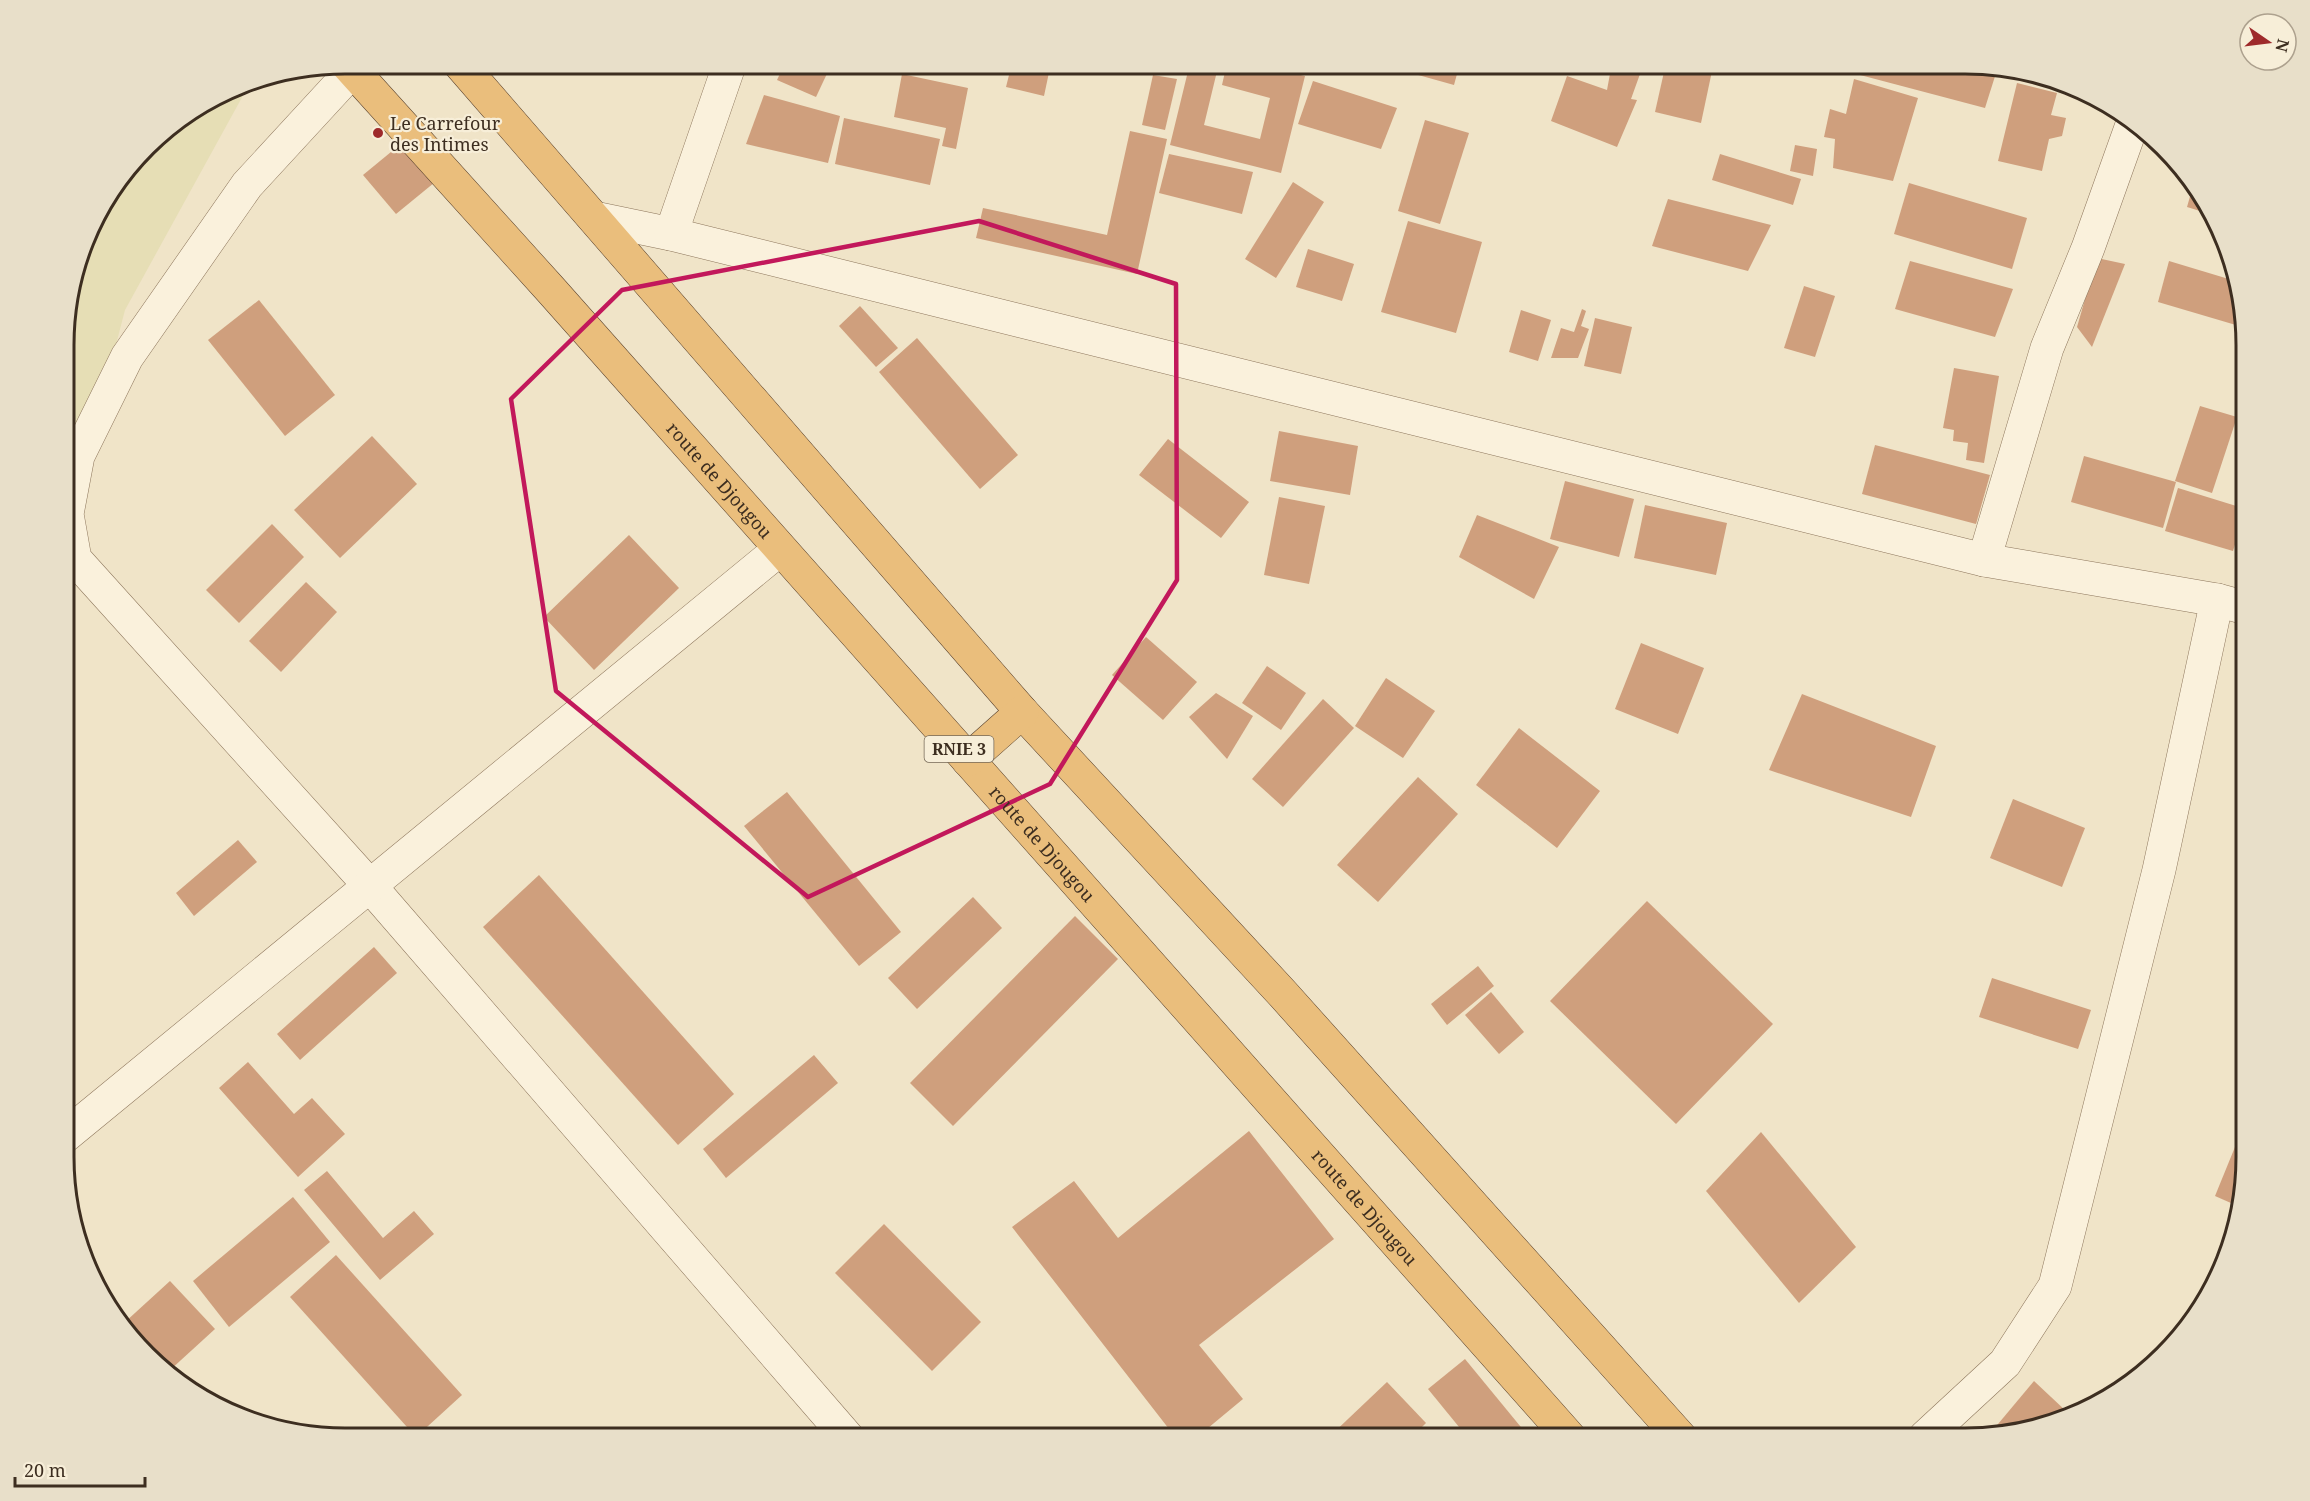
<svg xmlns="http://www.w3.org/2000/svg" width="2310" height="1501" font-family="'Noto Serif',serif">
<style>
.farmland{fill:#e6deb5}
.building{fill:#cf9f7d}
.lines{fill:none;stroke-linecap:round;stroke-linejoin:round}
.minor-casing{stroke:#8d765c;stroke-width:34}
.trunk-casing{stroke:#5b4430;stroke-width:34}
.minor{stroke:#faf1dc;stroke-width:33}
.trunk{stroke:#eabe7c;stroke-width:33}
.marked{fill:none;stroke:#c2185b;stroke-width:4.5;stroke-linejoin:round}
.poi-dot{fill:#9e2a2b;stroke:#f7eed8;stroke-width:2}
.labels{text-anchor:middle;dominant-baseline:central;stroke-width:4.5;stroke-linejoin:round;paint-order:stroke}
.shield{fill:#f7eed8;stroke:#756857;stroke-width:1.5}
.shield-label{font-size:16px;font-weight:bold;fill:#3d2e20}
.poi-label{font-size:18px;fill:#3d2e20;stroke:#f7eed8;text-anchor:start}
.street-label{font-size:18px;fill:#3d2e20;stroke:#f7eed8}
.rim{fill:none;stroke:#3d2e20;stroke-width:3}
</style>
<rect width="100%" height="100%" fill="#f0e4c8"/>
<polygon class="farmland" points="251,81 125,310 65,540 65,308 92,220 159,133 237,84"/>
<g class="building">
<polygon points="785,63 832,63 816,97 777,80"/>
<polygon points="1012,63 1051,63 1044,96 1006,87"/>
<polygon points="1145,63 1182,63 1180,72"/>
<polygon points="1190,63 1219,63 1204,125 1260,139 1270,98 1222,85 1227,63 1250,63 1305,76 1281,173 1170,145"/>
<polygon points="1378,63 1400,63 1398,69"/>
<polygon points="1407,63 1460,63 1454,85 1404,71"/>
<polygon points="1552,63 1577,63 1575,70"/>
<polygon points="1612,63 1659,63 1657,75 1640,74 1631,99 1637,100 1617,147 1551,121 1567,76 1607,90"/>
<polygon points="1666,63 1712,71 1701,123 1655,112"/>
<polygon points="1848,63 1954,63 1996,73 1985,108 1845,71"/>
<polygon points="902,74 968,88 956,149 942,146 946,128 894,117"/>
<polygon points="1153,75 1177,79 1165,130 1142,125"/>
<polygon points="1854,79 1918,98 1893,181 1833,168 1835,139 1824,137 1830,109 1846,114"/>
<polygon points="1313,81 1397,108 1381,149 1298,124"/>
<polygon points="2017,83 2057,93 2051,115 2066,118 2062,136 2049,139 2042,171 1998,161"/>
<polygon points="764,95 840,116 828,163 746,144"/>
<polygon points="844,118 940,139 930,185 835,164"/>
<polygon points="1425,120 1469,133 1440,224 1398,211"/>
<polygon points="1130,131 1167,139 1137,274 976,238 983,208 1107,235"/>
<polygon points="408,138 440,178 396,214 363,175"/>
<polygon points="1795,145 1817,149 1813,176 1790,171"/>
<polygon points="1169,154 1253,172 1242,214 1159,193"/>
<polygon points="1720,154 1801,179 1793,205 1712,180"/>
<polygon points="1293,182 1324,202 1276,278 1245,259"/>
<polygon points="1909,183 2027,218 2012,269 1894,234"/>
<polygon points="2193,186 2209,204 2213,215 2187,207"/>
<polygon points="1668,199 1771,225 1748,271 1652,246"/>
<polygon points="1408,221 1482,242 1456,333 1381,312"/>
<polygon points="1308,249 1354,264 1342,301 1296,287"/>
<polygon points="2097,258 2125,264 2092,347 2077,327"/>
<polygon points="1910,261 2013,289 1995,337 1895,309"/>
<polygon points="2169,261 2232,280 2246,328 2158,302"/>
<polygon points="1804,286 1835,296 1815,357 1784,348"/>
<polygon points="259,300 335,395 285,436 208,340"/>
<polygon points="860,306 898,348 876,367 839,326"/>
<polygon points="1582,309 1586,311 1581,326 1589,329 1578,358 1551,358 1561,328 1574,332"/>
<polygon points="1521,310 1551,320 1538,361 1509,352"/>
<polygon points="1595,318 1632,327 1621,374 1584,366"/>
<polygon points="917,338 1018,455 980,489 879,372"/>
<polygon points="1954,368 1999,376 1984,463 1966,460 1968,443 1953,441 1954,430 1943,428"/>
<polygon points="2200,406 2237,417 2212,493 2175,481"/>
<polygon points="1279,431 1358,446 1350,495 1270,481"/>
<polygon points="372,436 417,484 340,558 294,510"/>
<polygon points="1168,439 1249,502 1221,538 1139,475"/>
<polygon points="1875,445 1990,475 1976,524 1862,494"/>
<polygon points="2084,456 2176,482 2163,528 2071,502"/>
<polygon points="1565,481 1634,499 1619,557 1550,539"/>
<polygon points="2178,488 2246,509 2233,551 2165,531"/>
<polygon points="1279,497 1325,506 1309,584 1264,575"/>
<polygon points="1645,505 1727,523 1716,575 1634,558"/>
<polygon points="1477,515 1559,547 1534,599 1459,557"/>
<polygon points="272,524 304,557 239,623 206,590"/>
<polygon points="629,535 679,588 594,670 544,617"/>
<polygon points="306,582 337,612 281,672 249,641"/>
<polygon points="1146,637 1197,682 1163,720 1112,675"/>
<polygon points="1641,643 1704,668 1678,734 1615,709"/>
<polygon points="1267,666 1306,693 1281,730 1242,703"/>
<polygon points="1386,678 1435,711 1403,758 1355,726"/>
<polygon points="1216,693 1253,716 1227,759 1189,717"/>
<polygon points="1802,694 1936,746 1911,817 1769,770"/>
<polygon points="1323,699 1354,728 1283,807 1252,779"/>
<polygon points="1519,728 1600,791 1557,848 1476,785"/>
<polygon points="1418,777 1458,814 1378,902 1337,865"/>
<polygon points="787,792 901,932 859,966 744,826"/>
<polygon points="2013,799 2085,828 2062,887 1990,858"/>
<polygon points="238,840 257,862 194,916 176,893"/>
<polygon points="539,875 734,1094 678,1145 483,927"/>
<polygon points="973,897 1002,928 917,1009 888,978"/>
<polygon points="1647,901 1773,1024 1676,1124 1550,1001"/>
<polygon points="1075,916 1118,959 953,1126 910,1083"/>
<polygon points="374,947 397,973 300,1060 277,1034"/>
<polygon points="1478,966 1494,986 1447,1025 1431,1004"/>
<polygon points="1992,978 2091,1010 2078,1049 1979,1017"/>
<polygon points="1491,992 1524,1032 1499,1054 1465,1015"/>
<polygon points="814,1055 838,1083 726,1178 703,1149"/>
<polygon points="248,1062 294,1114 312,1098 345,1134 298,1177 219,1088"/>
<polygon points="2246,1120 2246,1175 2240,1207 2215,1196"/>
<polygon points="1249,1131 1334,1239 1199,1345 1243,1399 1196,1438 1176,1438 1012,1227 1074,1181 1118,1238"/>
<polygon points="1761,1132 1856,1247 1799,1303 1706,1191"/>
<polygon points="327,1171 383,1238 414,1211 434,1234 380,1280 304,1190"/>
<polygon points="293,1197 330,1242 229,1327 193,1281"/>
<polygon points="884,1224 981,1322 932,1371 835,1273"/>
<polygon points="336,1255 462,1395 416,1437 290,1297"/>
<polygon points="170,1281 215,1329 169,1371 124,1323"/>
<polygon points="1465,1359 1530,1438 1468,1438 1428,1389"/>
<polygon points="2034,1381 2067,1412 1988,1436"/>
<polygon points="1387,1382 1426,1423 1411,1438 1328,1438"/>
</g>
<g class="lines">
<g class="minor-casing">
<g id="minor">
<polyline points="352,71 247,185 127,357 78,456 67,514 75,559 370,886 848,1438"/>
<polyline points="594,218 671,234 1984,560 2217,600 2246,608"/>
<polyline points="671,234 730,63"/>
<polyline points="1984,560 2047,348 2088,248 2133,122"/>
<polyline points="65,1136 780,549"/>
<polyline points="1925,1437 2005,1363 2055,1286 2159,870 2217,600"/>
</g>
</g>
<g class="trunk-casing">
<g id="trunk">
<path id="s1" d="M346 63 551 290 1570 1438"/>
<polyline points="459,63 1022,712 1282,993 1681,1438"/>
<polyline points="968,760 1022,712"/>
</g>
</g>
<use href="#minor" class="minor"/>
<use href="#trunk" class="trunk"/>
</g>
<path class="marked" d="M979 221 1176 284 1177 580 1050 784 808 897 556 691 511 399 622 290Z"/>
<circle class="poi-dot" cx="378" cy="133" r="6"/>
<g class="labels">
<rect class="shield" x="924.5" y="736" width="69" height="26" rx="4.5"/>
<g class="shield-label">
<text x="959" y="749">RNIE 3</text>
</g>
<g class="poi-label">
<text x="390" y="123">Le Carrefour<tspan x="390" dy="21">des Intimes</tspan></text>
</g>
<g class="street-label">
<text stroke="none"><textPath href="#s1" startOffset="560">route de Djougou</textPath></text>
<text stroke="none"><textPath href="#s1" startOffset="1046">route de Djougou</textPath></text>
<text stroke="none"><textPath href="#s1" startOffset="1532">route de Djougou</textPath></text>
</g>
</g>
<path d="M0 0H2310V1501H0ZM345 74H1965A271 271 0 0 1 2236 345V1157A271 271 0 0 1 1965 1428H345A271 271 0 0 1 74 1157V345A271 271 0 0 1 345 74Z" fill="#e8dfc9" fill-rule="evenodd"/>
<path class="rim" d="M345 74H1965A271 271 0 0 1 2236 345V1157A271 271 0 0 1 1965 1428H345A271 271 0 0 1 74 1157V345A271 271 0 0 1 345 74Z"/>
<g transform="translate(2268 42) rotate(104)"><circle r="28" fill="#f7eed8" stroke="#ada18e" stroke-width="1.5"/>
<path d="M0-4.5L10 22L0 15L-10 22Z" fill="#9e2a2b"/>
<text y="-9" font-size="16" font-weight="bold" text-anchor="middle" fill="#3d2e20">N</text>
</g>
<path d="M15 1477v9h130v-9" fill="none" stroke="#3d2e20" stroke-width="3"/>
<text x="24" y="1477" font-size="18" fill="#3d2e20" stroke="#f7eed8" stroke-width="4.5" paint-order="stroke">20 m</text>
</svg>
